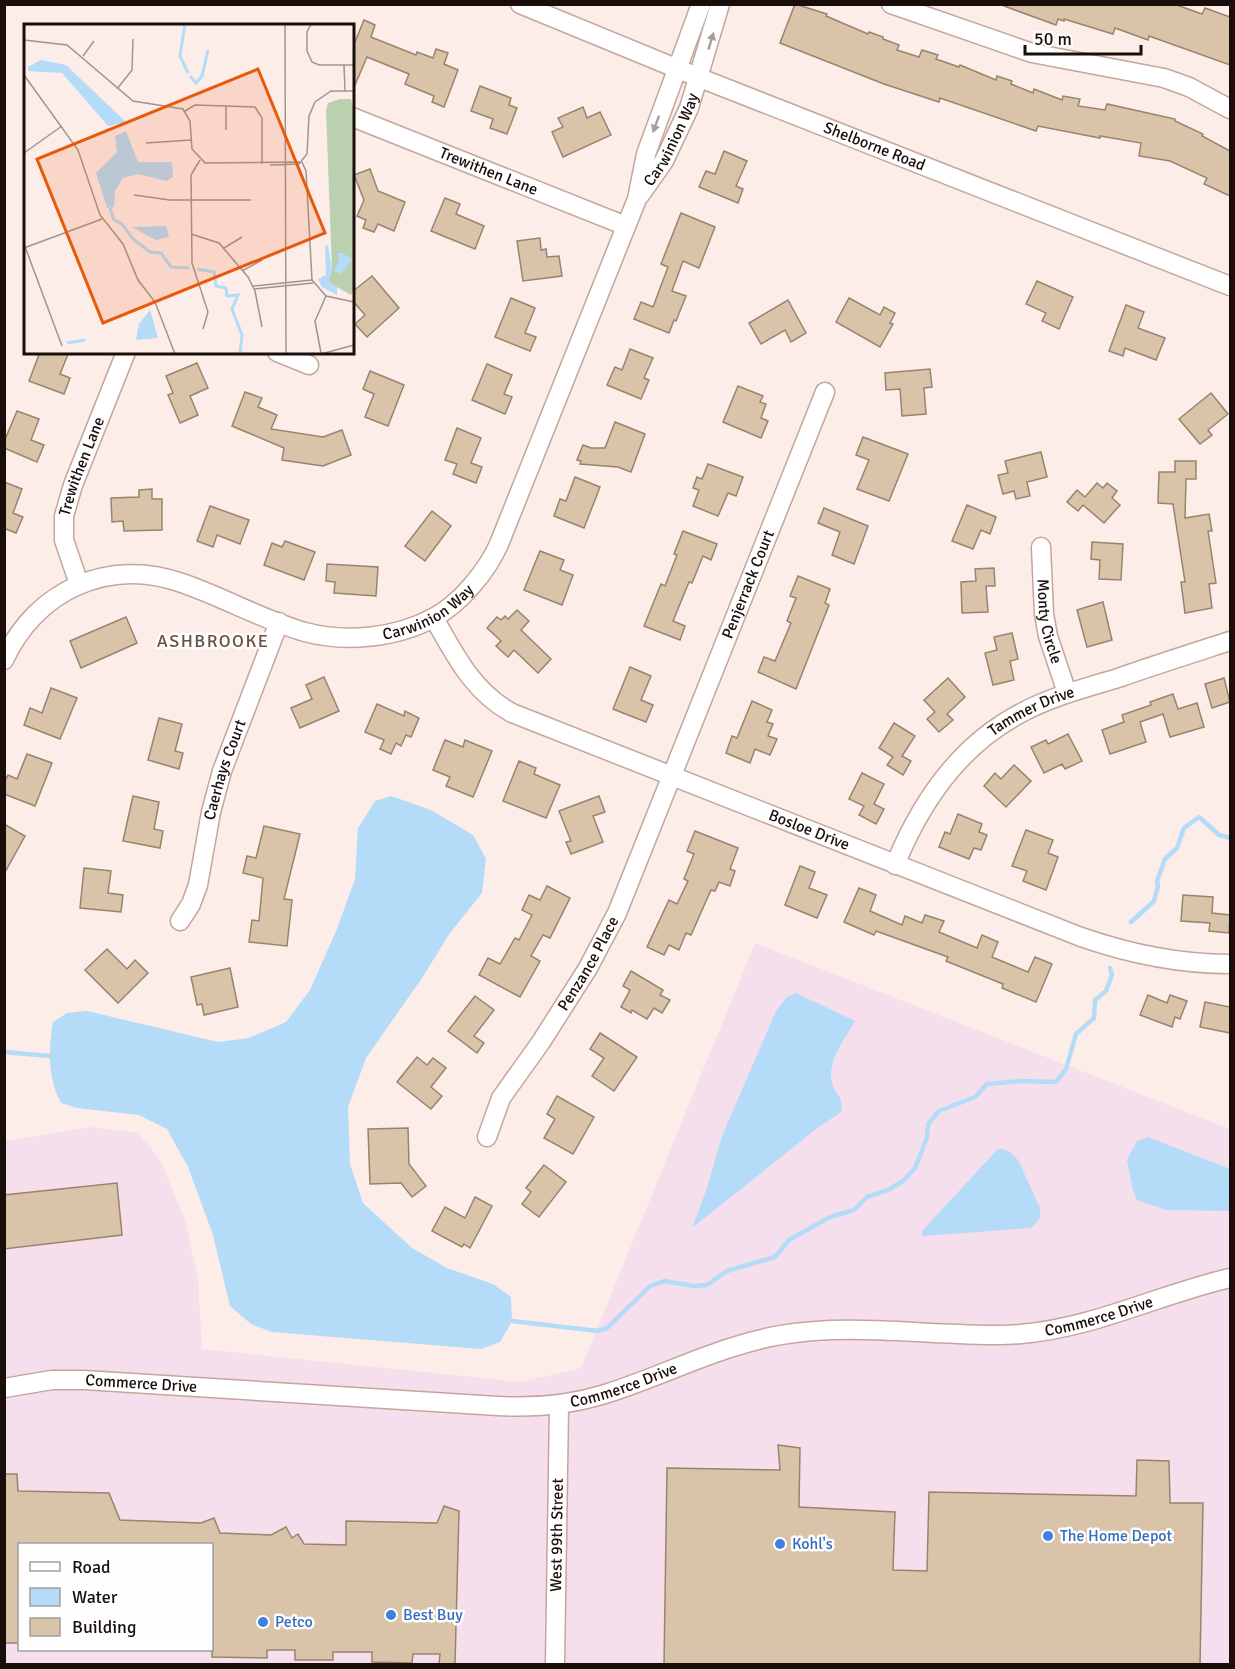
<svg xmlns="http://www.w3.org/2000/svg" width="1235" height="1669" font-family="Signika,sans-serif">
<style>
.commercial{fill:#f6dfec;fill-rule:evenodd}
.water{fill:#b4dbf7}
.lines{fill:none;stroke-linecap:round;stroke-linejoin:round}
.stream{stroke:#b4dbf7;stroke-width:4.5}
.building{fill:#d9c4aa;stroke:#98846c;stroke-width:1.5}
.minor-casing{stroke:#c6a59a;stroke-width:21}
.minor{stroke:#fff;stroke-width:18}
.oneway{fill:#a39f9d}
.shop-dot{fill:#3f7fe0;stroke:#fefefe;stroke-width:2}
.labels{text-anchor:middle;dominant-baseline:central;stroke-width:5;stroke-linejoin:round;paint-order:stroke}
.street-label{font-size:16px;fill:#190e0a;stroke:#fefefe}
.shop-label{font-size:16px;fill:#366cbe;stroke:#fefefe;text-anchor:start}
.neighbourhood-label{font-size:18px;letter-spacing:1.5px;fill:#6b4e44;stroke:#fefefe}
.inset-river{fill:none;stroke:#b4dbf7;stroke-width:3}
.inset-road{fill:none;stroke:#a1948f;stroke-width:1.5}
.view{fill:#e8590c;fill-opacity:0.15;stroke:#e8590c;stroke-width:3}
.inset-edge{fill:none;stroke:#190e0a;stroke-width:3}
</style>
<rect width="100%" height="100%" fill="#fcede8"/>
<path class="commercial" d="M755 943 1230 1129V1664H5V1141L91 1127 138 1133 160 1160 185 1220 198 1279 202 1349 521 1382 581 1368ZM20 1544H212V1650H20Z"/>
<g class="water">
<path d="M391 796 431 810 473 835 486 859 482 893 450 933 422 978 366 1058 348 1107 350 1164 363 1203 412 1248 447 1268 493 1284 511 1297 512 1321 500 1342 481 1349 272 1332 251 1324 230 1306 213 1235 188 1167 167 1129 139 1115 77 1108 61 1103C48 1079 48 1049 53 1022L67 1013 87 1011 218 1042 249 1038 286 1022 310 990 337 929 355 879 358 828 375 801Z"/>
<path d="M796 993 855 1021C845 1039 827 1061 832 1082 835 1096 844 1095 841 1112L815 1130 692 1228 707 1188 722 1136 776 1011 787 997Z"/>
<polygon points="1148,1137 1230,1169 1230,1211 1166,1210 1137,1200 1133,1190 1127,1160 1137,1141"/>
<polygon points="1003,1149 1010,1152 1018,1160 1040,1208 1040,1218 1031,1228 922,1236 922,1231 997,1150"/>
</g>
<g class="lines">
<g class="stream">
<polyline points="1131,922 1154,901 1158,886 1157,881 1165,859 1177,848 1184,828 1199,817 1219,835 1230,838"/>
<polyline points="4,1052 50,1056"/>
<polyline points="512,1321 598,1331 607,1328 650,1286 665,1281 694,1286 707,1285 727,1271 775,1257 789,1240 830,1217 854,1210 867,1197 888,1190 903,1181 915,1168 927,1138 928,1124 939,1111 975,1097 987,1084 1021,1081 1056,1082 1066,1069 1076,1034 1094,1018 1095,1000 1106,991 1112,975 1110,968"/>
</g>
</g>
<g class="building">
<polygon points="795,4 827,14 826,16 868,34 869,32 883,37 883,39 899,45 897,50 919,57 922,50 938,55 936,59 959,67 960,65 996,80 997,76 1012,81 1011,84 1033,93 1034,89 1062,100 1063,96 1080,99 1078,106 1105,110 1107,104 1175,119 1175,121 1203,134 1202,136 1230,151 1230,196 1204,184 1207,178 1170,161 1139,156 1141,143 1100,136 1100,138 1038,126 1036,131 940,98 939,102 884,84 780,43"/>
<polygon points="1004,4 1174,4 1202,14 1205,8 1230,17 1230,65 1149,36 1148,40 1115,28 1113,34 1064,19 1064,21 1058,19 1056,25 1004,6"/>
<polygon points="364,20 375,25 371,37 416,55 417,52 433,58 436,49 448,53 444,64 458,70 444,107 432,102 434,96 405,84 409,74 367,57 352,92 352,49"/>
<polygon points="480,86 511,98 509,105 517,108 507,134 490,128 493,119 471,111"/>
<polygon points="583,107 587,118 600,112 611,135 563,157 552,132 563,127 558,118"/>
<polygon points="724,151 747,161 736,186 743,189 738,203 699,187 706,171 715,174"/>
<polygon points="370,169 378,191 405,202 394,231 378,224 374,232 363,228 366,220 357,216 364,200 354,175"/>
<polygon points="445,198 460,204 456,214 484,226 475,249 431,231"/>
<polygon points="681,213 715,227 699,268 683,261 672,291 686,296 676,321 674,320 669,333 634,319 641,302 653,307 668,267 661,264"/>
<polygon points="540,238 541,250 546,249 547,257 559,256 562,276 523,281 517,241"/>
<polygon points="372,276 399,308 367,337 355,324 365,315 352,300 352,292"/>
<polygon points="1037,281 1073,297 1059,329 1042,321 1046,313 1026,304"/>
<polygon points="511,298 535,308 525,333 536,337 530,351 495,337"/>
<polygon points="849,298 880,315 884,307 895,313 890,323 893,324 880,347 836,322"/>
<polygon points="788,300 806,333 791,342 785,330 761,344 749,323"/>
<polygon points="1126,305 1144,312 1138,328 1165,338 1156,360 1125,348 1123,356 1109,351"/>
<polygon points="630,349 653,358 644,378 649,380 641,399 607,385 615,367 622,370"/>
<polygon points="40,352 69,352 60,374 70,378 64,394 29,381"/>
<polygon points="197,363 208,388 190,396 198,415 180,423 168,395 173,393 166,376"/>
<polygon points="487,364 512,375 504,394 512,397 505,414 472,400"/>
<polygon points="930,369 932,387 924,388 926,414 902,416 900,389 886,390 885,373"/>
<polygon points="370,371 404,385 388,426 365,417 374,394 363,389"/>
<polygon points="738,386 763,396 760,402 766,404 761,418 768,421 761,438 723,422"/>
<polygon points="245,392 262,398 258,407 277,415 271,429 323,437 342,430 351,455 323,466 282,460 284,448 232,426"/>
<polygon points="1211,393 1228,414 1208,430 1212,435 1200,444 1179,419"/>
<polygon points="17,411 39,419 31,440 44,445 37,462 4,448 4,442"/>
<polygon points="615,422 645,434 631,472 618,467 580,464 581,461 577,460 583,445 591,448 605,448"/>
<polygon points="457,428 481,438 471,463 482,467 476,483 453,474 457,464 445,460"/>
<polygon points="863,437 908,454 889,501 857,489 869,460 856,455"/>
<polygon points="1041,452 1047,477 1027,482 1030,496 1016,499 1014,491 1003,494 998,475 1008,473 1005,461"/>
<polygon points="1175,461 1196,461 1196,479 1186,479 1185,518 1209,514 1212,531 1208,531 1216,583 1209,584 1212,608 1185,613 1181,582 1185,582 1173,504 1158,503 1159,472 1175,472"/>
<polygon points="708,464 743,477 736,496 728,493 718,516 693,506 699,490 693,488 697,477 702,479"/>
<polygon points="575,477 600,487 584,528 554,516 560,499 566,501"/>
<polygon points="4,482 22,489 13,513 23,517 16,533 6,529 4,532"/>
<polygon points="1097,483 1103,488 1107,483 1117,491 1112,498 1120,505 1104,523 1083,505 1078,511 1067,502 1077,490 1085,497"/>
<polygon points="152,489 152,499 162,499 162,530 124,531 123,521 112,522 111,498 139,497 139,490"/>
<polygon points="967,505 996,517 990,534 981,530 973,549 952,541"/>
<polygon points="210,506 249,520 240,544 217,535 213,547 197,541"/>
<polygon points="824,508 868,526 854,564 832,555 840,532 818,523"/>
<polygon points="432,511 451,526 425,561 405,546"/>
<polygon points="683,531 717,544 711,560 703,556 692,583 689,582 673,621 685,626 680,640 644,626 661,584 665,586 677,555 674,554"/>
<polygon points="285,541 315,552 304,580 264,565 272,543 282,547"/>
<polygon points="1092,542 1123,544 1121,580 1099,579 1100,560 1091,559"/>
<polygon points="540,551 564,560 560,570 573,575 562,605 524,590"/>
<polygon points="327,564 378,567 376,596 334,593 335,582 326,581"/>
<polygon points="994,568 995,586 986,586 988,612 962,613 961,582 976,581 975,569"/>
<polygon points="798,576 830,589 825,603 829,605 796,689 758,672 764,657 775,661 791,623 787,621 796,598 790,596"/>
<polygon points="1103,602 1112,640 1087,647 1077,610"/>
<polygon points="517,610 529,621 521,630 551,659 538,673 514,650 508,657 496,646 501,641 487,628 497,617 501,620 505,616 508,619"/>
<polygon points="126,617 137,643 81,668 70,641"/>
<polygon points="1012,633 1018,659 1010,661 1014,680 993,685 985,653 997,650 994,637"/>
<polygon points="630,667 651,676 641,700 653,705 646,722 613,709"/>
<polygon points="324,677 339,711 300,728 291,708 312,699 306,685"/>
<polygon points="948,678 965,697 947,714 953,720 939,732 927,719 935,712 924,700"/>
<polygon points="1224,678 1230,702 1212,708 1205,684"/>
<polygon points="51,688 77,698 60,739 24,725 30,708 42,713"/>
<polygon points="1173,694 1178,709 1197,703 1204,727 1170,737 1163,714 1140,722 1146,742 1110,754 1102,730 1124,722 1122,715 1151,705 1150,702"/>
<polygon points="752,701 772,710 767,722 773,724 768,736 777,739 770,755 755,749 750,763 726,753 732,736 737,738"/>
<polygon points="377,704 404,716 405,711 419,718 411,737 406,735 401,746 396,743 391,754 380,749 384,740 365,732"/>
<polygon points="159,718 182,724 175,751 183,753 179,769 148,760"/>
<polygon points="894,723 915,736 902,756 911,761 903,775 887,765 893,757 879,748"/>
<polygon points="1068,734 1082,761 1065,769 1062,764 1044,773 1031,747 1046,740 1048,744"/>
<polygon points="445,740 463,747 465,740 492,751 473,797 446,786 450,777 433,770"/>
<polygon points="27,754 52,763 35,806 4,794 4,783 8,775 17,779"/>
<polygon points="519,761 536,768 534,774 560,785 546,818 503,801"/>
<polygon points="1014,765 1031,781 1006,807 984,786 995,773 1001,779"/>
<polygon points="862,773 884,784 874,804 884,809 876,824 859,815 864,806 849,799"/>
<polygon points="133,796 159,802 154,829 163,831 160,848 123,841"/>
<polygon points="599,796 605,812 593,816 603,842 571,854 566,842 571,841 559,811"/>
<polygon points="958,814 982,824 979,832 987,835 981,850 974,848 969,859 939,847 945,832 950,834"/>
<polygon points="4,824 25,836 4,874"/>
<polygon points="264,826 300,834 284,899 292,900 287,946 249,942 252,920 259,921 263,878 243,873 247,856 256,858"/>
<polygon points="1026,830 1053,840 1048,853 1058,857 1046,890 1023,881 1027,871 1012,866"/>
<polygon points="695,831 738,848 730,869 735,871 730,886 719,882 715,891 711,890 691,935 686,933 679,950 669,945 664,955 647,947 669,900 677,904 688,881 684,879 694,854 687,851"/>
<polygon points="800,866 815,872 809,888 827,895 817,918 785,905"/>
<polygon points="84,868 111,871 108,893 123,895 121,912 80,908"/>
<polygon points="547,886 570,898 550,938 543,935 531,956 540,961 520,997 479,975 488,958 500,964 515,938 519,940 532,915 522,910 529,895 540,900"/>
<polygon points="859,888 876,895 870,911 902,925 905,916 922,923 925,915 944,921 939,932 977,948 982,935 998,942 992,957 1028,972 1035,957 1052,964 1036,1002 1002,988 1003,984 946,961 948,957 876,931 874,935 844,922"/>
<polygon points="1183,895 1213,897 1212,913 1230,915 1229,933 1209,931 1210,923 1181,921"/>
<polygon points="107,949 127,969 135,960 148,973 118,1003 85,970"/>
<polygon points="230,968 238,1007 204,1015 202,1004 197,1005 191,977"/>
<polygon points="631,971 663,990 660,995 670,1000 662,1013 654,1008 647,1019 632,1010 631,1013 621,1007 630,990 623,986"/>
<polygon points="1148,995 1167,1003 1170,995 1187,1001 1180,1019 1175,1017 1172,1027 1140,1015"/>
<polygon points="475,996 494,1010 474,1036 484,1043 477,1053 448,1031"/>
<polygon points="1205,1002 1230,1007 1230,1033 1200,1027"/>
<polygon points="600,1033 637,1057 614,1091 592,1076 604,1058 590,1049"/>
<polygon points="417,1057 427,1065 433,1058 446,1068 431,1087 442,1096 431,1109 397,1082"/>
<polygon points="557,1096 594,1117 573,1154 544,1138 555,1119 547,1114"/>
<polygon points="408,1128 409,1164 426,1186 412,1197 401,1183 370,1184 368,1129"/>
<polygon points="544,1165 566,1182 539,1217 522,1204 531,1192 526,1188"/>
<polygon points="117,1183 122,1235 4,1249 4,1195"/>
<polygon points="475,1197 492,1206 470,1248 464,1244 462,1247 432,1231 445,1207 465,1218"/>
<polygon points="778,1445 800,1448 799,1507 895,1512 893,1570 927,1571 929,1492 1136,1496 1137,1460 1169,1461 1170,1503 1203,1503 1200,1665 664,1665 667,1468 780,1470"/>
<polygon points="4,1474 17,1474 18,1491 109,1493 120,1520 201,1523 214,1518 220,1533 271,1535 286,1527 292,1538 298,1534 304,1544 346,1545 346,1521 437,1523 444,1506 459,1511 455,1664 439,1664 440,1654 413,1654 412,1663 372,1662 372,1652 333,1652 333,1660 295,1660 295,1650 267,1650 267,1658 212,1657 212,1545 20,1545 20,1643 4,1643"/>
</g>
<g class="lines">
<g class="minor-casing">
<g id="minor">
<path id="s1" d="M520 4 700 78 1230 286"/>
<polyline points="891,4 1032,53 1164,78 1189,87 1230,109"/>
<path id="s2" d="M352 117 626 226"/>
<path id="s3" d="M640 195 664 161 689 108 720 4"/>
<polyline points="277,352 309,365"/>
<path id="s4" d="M1041 547 1044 614 1048 636 1067 693"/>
<path id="s5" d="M79 584 64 540V516L73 485 126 352"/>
<path id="s6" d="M434 618C455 655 473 692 512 713L1081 937C1130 954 1178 964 1230 964"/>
<path id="s7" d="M4 660C36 590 109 557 182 583 223 597 263 620 305 632 345 643 396 638 433 618 460 604 487 571 499 544L637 199 646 154 701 4"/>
<path id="s8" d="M895 865C921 801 960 744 1023 712 1053 696 1086 688 1118 678 1155 665 1193 653 1230 641"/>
<path id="s9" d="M180 921 191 904 198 885 211 812 222 771 279 622"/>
<path id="s10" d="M487 1137 501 1098 541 1042 588 968 617 913 825 392"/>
<path id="s11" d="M4 1388 52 1380H84L498 1406C535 1408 570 1405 605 1394 663 1376 721 1345 781 1335 839 1325 899 1332 958 1334 979 1335 1000 1336 1021 1334 1094 1328 1160 1294 1230 1278"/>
<path id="s12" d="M555 1664 559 1405"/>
</g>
</g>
<use href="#minor" class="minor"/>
</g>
<defs><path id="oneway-solid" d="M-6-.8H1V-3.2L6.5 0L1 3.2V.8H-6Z" transform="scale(1.5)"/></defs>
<g class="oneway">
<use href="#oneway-solid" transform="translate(711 41) rotate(-73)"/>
<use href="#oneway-solid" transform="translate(656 124) rotate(110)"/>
</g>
<g class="shop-dot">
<circle cx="1048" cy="1536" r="6"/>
<circle cx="780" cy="1544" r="6"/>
<circle cx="391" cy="1615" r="6"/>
<circle cx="263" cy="1622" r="6"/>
</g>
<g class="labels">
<g class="street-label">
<text stroke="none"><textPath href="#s3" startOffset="64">Carwinion Way</textPath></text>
<text stroke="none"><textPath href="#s1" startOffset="382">Shelborne Road</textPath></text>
<text stroke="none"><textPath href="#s2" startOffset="147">Trewithen Lane</textPath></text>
<text stroke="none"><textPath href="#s5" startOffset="123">Trewithen Lane</textPath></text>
<text stroke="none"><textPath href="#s10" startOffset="614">Penjerrack Court</textPath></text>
<text stroke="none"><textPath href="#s7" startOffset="476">Carwinion Way</textPath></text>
<text stroke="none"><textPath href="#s4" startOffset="75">Monty Circle</textPath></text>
<text stroke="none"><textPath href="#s8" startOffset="212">Tammer Drive</textPath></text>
<text stroke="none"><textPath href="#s9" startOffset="159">Caerhays Court</textPath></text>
<text stroke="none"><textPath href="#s6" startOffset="444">Bosloe Drive</textPath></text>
<text stroke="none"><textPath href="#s10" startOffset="202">Penzance Place</textPath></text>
<text stroke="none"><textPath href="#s11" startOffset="1110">Commerce Drive</textPath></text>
<text stroke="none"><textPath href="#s11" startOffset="138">Commerce Drive</textPath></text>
<text stroke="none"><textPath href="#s11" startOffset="624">Commerce Drive</textPath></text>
<text stroke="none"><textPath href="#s12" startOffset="129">West 99th Street</textPath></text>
</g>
<g class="shop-label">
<text x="1060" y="1536">The Home Depot</text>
<text x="792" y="1544">Kohl's</text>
<text x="403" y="1615">Best Buy</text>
<text x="275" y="1622">Petco</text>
</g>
<g class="neighbourhood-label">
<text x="213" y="641">ASHBROOKE</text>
</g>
</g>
<g transform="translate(24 24)">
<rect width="330" height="330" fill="#fcede8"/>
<path d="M316 75H327L330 86V265L327 271 304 258 308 246 302 86 304 79Z" fill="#bbd0ae"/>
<path d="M17 36 42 41 102 98 84 102 38 49 4 47V43ZM102 107 114 138H148L149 153 142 157 114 150 99 154 91 167 90 183 83 184 72 149 93 128 91 112ZM142 202 145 213 132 216 108 203ZM304 221 308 246 304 258 313 263V271L298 263 294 255 302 251 301 222ZM313 229H319L328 236 316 250 310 246 315 236ZM126 286 134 314 112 316 115 300Z" fill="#b4dbf7"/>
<path class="inset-river" d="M161 0 156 32 164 49M166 52 172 59 178 52 184 26M86 184 90 196 98 200 109 215 126 228 137 229 147 243 165 244M173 245 190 248 192 262 202 264 203 272 214 271 208 285 218 311 216 330M43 319 61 316"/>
<path class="inset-road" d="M261 0 262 330M287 0 283 8V27L288 38 295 41H330M0 16 43 21 109 77 159 85 166 97 168 125 181 139 276 138M59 32 70 17M320 41 321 67M0 51 54 126 76 191 99 220 114 256 131 278 151 330M93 65 108 46 109 15M202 81V106M161 87 171 81 231 83 238 94V140M122 119 167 116M0 129 38 102M176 136 167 151 168 239 184 288 179 305M278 138 282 147 288 256 302 272 330 278M246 141 275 140 283 130 285 92 291 78 307 67H330M110 171 146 176H227M167 210 195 219 224 253 231 267 238 303M0 220 38 322M0 224 78 195M200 224 218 213M218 247 238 236M229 262 288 256M230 265 289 259M297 329 291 297 302 272M297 330 330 321"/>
<path class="view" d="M234 45 301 209 79 299 13 135Z"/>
<rect width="330" height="330" class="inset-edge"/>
</g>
<rect width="1235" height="1669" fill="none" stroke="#190e0a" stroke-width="12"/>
<rect x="18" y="1543" width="195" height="108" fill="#fefefe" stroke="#a29e9c" stroke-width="1.5"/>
<rect x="30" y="1562" width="30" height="9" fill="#ffffff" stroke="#a29e9c" stroke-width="1.5"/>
<text x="72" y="1573" font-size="18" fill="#190e0a">Road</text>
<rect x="30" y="1588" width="30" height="18" fill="#b4dbf7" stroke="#a29e9c" stroke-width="1.5"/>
<text x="72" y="1603" font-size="18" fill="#190e0a">Water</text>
<rect x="30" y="1618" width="30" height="18" fill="#d9c4aa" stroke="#a29e9c" stroke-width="1.5"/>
<text x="72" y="1633" font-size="18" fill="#190e0a">Building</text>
<path d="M1025 45v9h116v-9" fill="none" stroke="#190e0a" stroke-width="3"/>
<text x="1034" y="45" font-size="18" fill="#190e0a" stroke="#fefefe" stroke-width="4.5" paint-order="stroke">50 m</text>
</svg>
